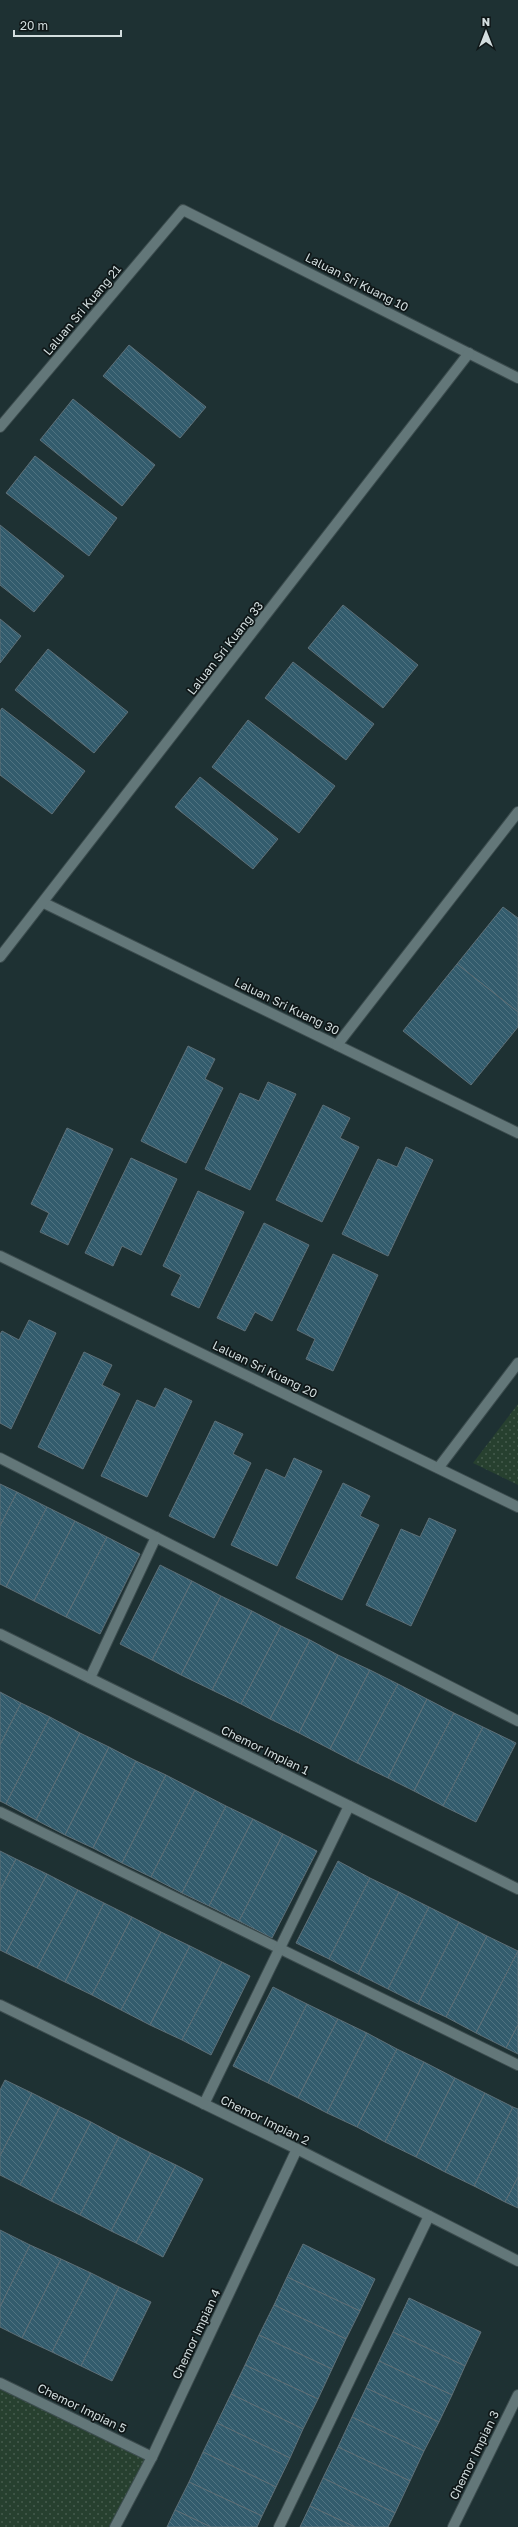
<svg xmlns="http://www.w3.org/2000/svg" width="518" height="2527" font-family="'Golos Text',sans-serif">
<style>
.park{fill:url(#park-dots)}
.building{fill:url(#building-back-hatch);stroke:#5e6f77}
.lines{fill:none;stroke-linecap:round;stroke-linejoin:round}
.lane-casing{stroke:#3c4c4e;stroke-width:12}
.street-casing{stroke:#3c4c4e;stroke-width:12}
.lane{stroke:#637779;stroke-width:10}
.street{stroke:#637779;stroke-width:10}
.labels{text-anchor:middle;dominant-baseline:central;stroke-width:3.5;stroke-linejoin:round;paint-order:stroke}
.street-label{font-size:12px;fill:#d3dedf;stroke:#0f1718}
</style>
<defs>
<pattern id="park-dots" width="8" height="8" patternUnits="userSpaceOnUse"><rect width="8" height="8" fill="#27402f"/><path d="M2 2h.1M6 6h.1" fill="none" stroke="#455b4d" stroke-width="1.8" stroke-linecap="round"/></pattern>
<pattern id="building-back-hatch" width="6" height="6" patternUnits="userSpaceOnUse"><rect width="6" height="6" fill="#335c6d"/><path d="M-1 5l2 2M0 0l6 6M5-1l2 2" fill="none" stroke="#507381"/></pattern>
</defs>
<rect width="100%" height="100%" fill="#1e3133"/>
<g class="park">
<polygon points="518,1404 518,1485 473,1463"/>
<polygon points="0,2383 152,2457 115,2527 0,2527"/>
</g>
<g class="building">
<polygon points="129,345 206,407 180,438 103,376"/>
<polygon points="73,399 155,465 122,506 40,440"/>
<polygon points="35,456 117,518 89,556 6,493"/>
<polygon points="0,525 64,576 34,612 0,585"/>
<polygon points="343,605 418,665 383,708 308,648"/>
<polygon points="0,619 21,636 0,663"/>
<polygon points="48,649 128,712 94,753 15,690"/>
<polygon points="293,662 374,724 346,760 265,698"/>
<polygon points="2,708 85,771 52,814 0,775 0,711"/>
<polygon points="248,720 335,786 299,833 212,767"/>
<polygon points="200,777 278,839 253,869 175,807"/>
<polygon points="503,907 518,918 518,1012 457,964"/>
<polygon points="457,964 518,1012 518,1027 471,1085 403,1031"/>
<polygon points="188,1046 215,1059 205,1079 223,1088 186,1163 141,1141"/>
<polygon points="268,1082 296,1094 250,1190 205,1169 240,1093 259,1101"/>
<polygon points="323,1105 350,1118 340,1138 359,1147 322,1222 276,1200"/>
<polygon points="67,1128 113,1149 68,1245 40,1232 49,1213 31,1204"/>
<polygon points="406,1147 433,1160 388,1256 342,1234 378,1159 397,1167"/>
<polygon points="131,1158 177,1179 141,1255 122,1246 113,1266 85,1253"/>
<polygon points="198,1191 244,1212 199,1308 171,1295 181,1275 163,1266"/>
<polygon points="264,1223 309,1245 272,1321 255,1312 245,1331 217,1318"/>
<polygon points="333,1254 378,1275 333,1371 306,1359 315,1339 297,1330"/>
<polygon points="29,1320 56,1333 11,1429 0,1423 0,1334 2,1331 19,1340"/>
<polygon points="84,1352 112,1365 102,1385 120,1394 83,1469 38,1447"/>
<polygon points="165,1388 192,1401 147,1497 101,1476 137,1400 155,1408"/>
<polygon points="215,1421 243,1434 233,1454 251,1463 214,1538 169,1516"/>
<polygon points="294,1458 322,1471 277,1566 231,1545 266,1469 285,1478"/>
<polygon points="343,1483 370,1496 360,1516 379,1525 342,1600 296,1578"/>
<polygon points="0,1484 17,1492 0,1526"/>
<polygon points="17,1492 47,1507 6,1587 0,1584 0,1526"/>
<polygon points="47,1507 75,1521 34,1601 6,1587"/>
<polygon points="429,1518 456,1530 411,1626 366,1605 401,1529 420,1537"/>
<polygon points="75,1521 107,1537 66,1617 34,1601"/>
<polygon points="107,1537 140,1554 100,1634 66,1617"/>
<polygon points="160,1565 192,1581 152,1660 120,1644"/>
<polygon points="192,1581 221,1596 181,1675 152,1660"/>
<polygon points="221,1596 252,1611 212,1690 181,1675"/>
<polygon points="252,1611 281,1626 241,1704 212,1690"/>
<polygon points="281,1626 310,1640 270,1719 241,1704"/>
<polygon points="310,1640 338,1655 299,1733 270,1719"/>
<polygon points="338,1655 370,1670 330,1749 299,1733"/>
<polygon points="370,1670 398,1684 357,1763 330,1749"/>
<polygon points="398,1684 427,1699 388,1778 357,1763"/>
<polygon points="0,1692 21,1703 0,1745"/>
<polygon points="427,1699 454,1713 414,1791 388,1778"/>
<polygon points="21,1703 50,1717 6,1804 0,1801 0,1745"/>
<polygon points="454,1713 483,1727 443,1806 414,1791"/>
<polygon points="50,1717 80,1733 36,1820 6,1804"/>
<polygon points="483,1727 516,1743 476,1822 443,1806"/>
<polygon points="80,1733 109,1747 65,1835 36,1820"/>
<polygon points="109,1747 136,1761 93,1848 65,1835"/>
<polygon points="136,1761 166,1775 122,1863 93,1848"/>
<polygon points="166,1775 195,1790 151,1877 122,1863"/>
<polygon points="195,1790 226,1806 182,1893 151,1877"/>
<polygon points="226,1806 253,1819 209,1906 182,1893"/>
<polygon points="253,1819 283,1834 239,1921 209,1906"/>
<polygon points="283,1834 317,1851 272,1938 239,1921"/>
<polygon points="0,1851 16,1859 0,1891"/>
<polygon points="16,1859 47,1874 6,1953 0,1950 0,1891"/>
<polygon points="338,1861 370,1878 329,1959 296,1943"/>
<polygon points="47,1874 78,1890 37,1968 6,1953"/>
<polygon points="370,1878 399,1892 358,1974 329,1959"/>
<polygon points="78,1890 104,1903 65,1982 37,1968"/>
<polygon points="399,1892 429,1907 388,1989 358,1974"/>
<polygon points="104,1903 132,1917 92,1995 65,1982"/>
<polygon points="429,1907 459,1922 418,2004 388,1989"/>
<polygon points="132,1917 161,1932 121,2010 92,1995"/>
<polygon points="459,1922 487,1936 446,2017 418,2004"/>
<polygon points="161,1932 190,1946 150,2025 121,2010"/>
<polygon points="487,1936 518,1951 476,2033 446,2017"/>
<polygon points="190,1946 222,1962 182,2040 150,2025"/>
<polygon points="518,1951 518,2025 506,2048 476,2033"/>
<polygon points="222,1962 250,1976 211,2055 182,2040"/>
<polygon points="273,1987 307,2004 268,2083 233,2066"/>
<polygon points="307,2004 338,2019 298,2098 268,2083"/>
<polygon points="338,2019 367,2033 327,2113 298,2098"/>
<polygon points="518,2025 518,2054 506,2048"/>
<polygon points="367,2033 397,2049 357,2127 327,2113"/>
<polygon points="397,2049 424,2062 385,2142 357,2127"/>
<polygon points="424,2062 455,2078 416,2157 385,2142"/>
<polygon points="455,2078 485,2093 445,2172 416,2157"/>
<polygon points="5,2080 32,2093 0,2156 0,2090"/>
<polygon points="32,2093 60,2107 20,2185 0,2175 0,2156"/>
<polygon points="485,2093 513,2107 474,2186 445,2172"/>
<polygon points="60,2107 91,2122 51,2201 20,2185"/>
<polygon points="513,2107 518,2109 518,2177 505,2202 474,2186"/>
<polygon points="91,2122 119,2137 80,2215 51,2201"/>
<polygon points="119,2137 151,2153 111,2231 80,2215"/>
<polygon points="151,2153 176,2165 136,2243 111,2231"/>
<polygon points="176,2165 203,2179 163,2257 136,2243"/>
<polygon points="518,2177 518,2208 505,2202"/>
<polygon points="0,2230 30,2245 0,2307"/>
<polygon points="303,2244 375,2279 360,2311 287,2277"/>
<polygon points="30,2245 61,2259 22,2338 0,2327 0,2307"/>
<polygon points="61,2259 91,2273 52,2352 22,2338"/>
<polygon points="91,2273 119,2287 81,2366 52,2352"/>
<polygon points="287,2277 360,2311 346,2339 274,2305"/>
<polygon points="119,2287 151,2302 112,2381 81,2366"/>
<polygon points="409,2298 481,2332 465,2366 393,2332"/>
<polygon points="274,2305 346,2339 332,2369 259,2335"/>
<polygon points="393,2332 465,2366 452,2395 379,2361"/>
<polygon points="259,2335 332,2369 318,2399 245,2365"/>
<polygon points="379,2361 452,2395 439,2422 366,2388"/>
<polygon points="245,2365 318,2399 303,2429 231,2394"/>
<polygon points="366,2388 439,2422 424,2451 352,2417"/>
<polygon points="231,2394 303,2429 290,2458 217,2423"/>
<polygon points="352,2417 424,2451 410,2481 338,2447"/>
<polygon points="217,2423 290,2458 276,2487 203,2452"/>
<polygon points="338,2447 410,2481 395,2513 323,2478"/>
<polygon points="203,2452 276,2487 262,2516 189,2482"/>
<polygon points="323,2478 395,2513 388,2527 355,2527 310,2506"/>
<polygon points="189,2482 262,2516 257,2527 211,2527 175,2510"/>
<polygon points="310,2506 355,2527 300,2527"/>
<polygon points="175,2510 211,2527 167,2527"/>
</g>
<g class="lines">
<g class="lane-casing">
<g id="lane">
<polyline points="0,1458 518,1721"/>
<polyline points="90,1678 156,1537"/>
<polyline points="0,1812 518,2065"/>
<polyline points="204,2104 349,1806"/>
<polyline points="279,2527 429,2216"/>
</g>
</g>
<g class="street-casing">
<g id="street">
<polyline points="0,427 183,210 518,378"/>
<polyline points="44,903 518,1133"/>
<polyline points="0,957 469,353"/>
<polyline points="337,1045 518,812"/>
<polyline points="0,1256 518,1507"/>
<polyline points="439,1467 518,1363"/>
<polyline points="0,1634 518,1889"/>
<polyline points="0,2005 297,2149 518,2261"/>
<polyline points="0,2383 152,2457"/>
<polyline points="115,2527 152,2457 297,2149"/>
<polyline points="453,2527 518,2395"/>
</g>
</g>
<use href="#lane" class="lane"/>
<use href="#street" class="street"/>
</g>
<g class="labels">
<g class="street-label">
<text transform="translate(357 282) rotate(27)">Laluan Sri Kuang 10</text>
<text transform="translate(82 310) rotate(-50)">Laluan Sri Kuang 21</text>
<text transform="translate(225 648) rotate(-52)">Laluan Sri Kuang 33</text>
<text transform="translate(287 1006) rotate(26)">Laluan Sri Kuang 30</text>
<text transform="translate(265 1369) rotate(26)">Laluan Sri Kuang 20</text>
<text transform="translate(265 1750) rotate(26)">Chemor Impian 1</text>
<text transform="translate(265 2120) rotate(26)">Chemor Impian 2</text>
<text transform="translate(196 2334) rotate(-65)">Chemor Impian 4</text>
<text transform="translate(82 2408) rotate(26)">Chemor Impian 5</text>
<text transform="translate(474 2455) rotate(-64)">Chemor Impian 3</text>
</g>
</g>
<g transform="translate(486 32)" stroke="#0f1718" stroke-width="3" paint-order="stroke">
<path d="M0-3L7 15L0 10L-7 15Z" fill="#d3dedf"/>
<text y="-6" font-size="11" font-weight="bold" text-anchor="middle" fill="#d3dedf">N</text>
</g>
<path d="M14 30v6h107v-6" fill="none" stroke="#d3dedf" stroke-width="2"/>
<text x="20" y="30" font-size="12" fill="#d3dedf" stroke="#0f1718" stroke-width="3" paint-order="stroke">20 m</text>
</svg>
